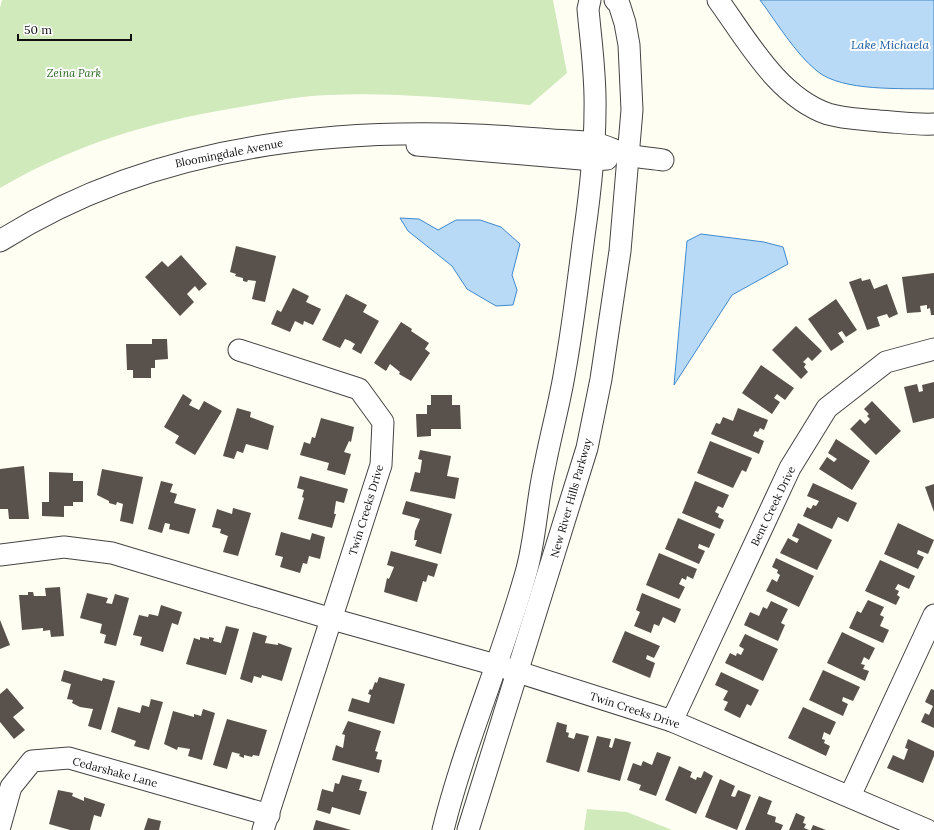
<svg xmlns="http://www.w3.org/2000/svg" width="934" height="830" font-family="Lora,serif">
<style>
.green{fill:#d0eabc}
.water{fill:#b8daf6;stroke:#3f89cd}
.building{fill:#59524c}
.lines{fill:none;stroke-linecap:round;stroke-linejoin:round}
.minor-casing{stroke:#434343;stroke-width:23}
.minor{stroke:#fff;stroke-width:21}
.labels{text-anchor:middle;dominant-baseline:central;stroke-width:4;stroke-linejoin:round;paint-order:stroke}
.park-label{font-size:11px;font-style:italic;fill:#29691f;stroke:#fff}
.street-label{font-size:11px;fill:#101010;stroke:#fff}
.water-label{font-size:12px;font-style:italic;fill:#185ba3;stroke:#fff}
</style>
<rect width="100%" height="100%" fill="#fffef3"/>
<g class="green">
<path d="M2 0H553L567 73 530 105C462 99 395 92 328 95 301 96 274 101 247 106 157 120 79 142 0 188V8Z"/>
<polygon points="587,809 627,812 672,830 584,830"/>
</g>
<g class="water">
<path d="M760 0H934V89C903 88 842 92 817 71 794 52 778 24 760 0Z"/>
<polygon points="400,218 419,219 438,230 456,220 480,220 501,227 520,244 512,275 517,290 513,305 496,306 467,289 452,266 408,231"/>
<polygon points="701,234 764,242 783,247 788,264 732,295 674,385 687,241"/>
</g>
<g class="building">
<polygon points="236,246 276,256 265,302 252,299 256,281 248,280 247,282 243,281 243,278 235,276 236,274 230,272"/>
<polygon points="181,255 207,284 199,291 195,286 187,294 194,302 180,316 145,277 162,261 168,267"/>
<polygon points="934,273 934,315 931,315 930,308 927,309 927,305 920,306 921,312 907,313 902,277"/>
<polygon points="861,278 862,281 870,279 874,289 887,284 898,314 889,318 887,314 877,317 880,326 867,330 849,282"/>
<polygon points="293,288 309,296 306,302 321,309 313,325 304,321 303,325 295,321 290,332 271,324 277,310 281,312"/>
<polygon points="346,294 367,305 363,312 379,321 361,354 352,349 355,344 350,341 345,339 340,348 322,340"/>
<polygon points="836,299 857,330 846,337 842,331 838,333 844,342 831,351 808,319"/>
<polygon points="401,322 412,329 411,331 429,343 425,349 430,353 411,381 399,374 400,372 390,364 386,371 374,363"/>
<polygon points="796,326 822,351 812,361 808,357 803,362 806,364 804,367 808,372 801,379 772,350"/>
<polygon points="152,339 167,339 168,359 155,360 155,368 151,368 151,378 133,378 133,370 127,370 126,344 152,344"/>
<polygon points="761,365 794,388 785,400 777,394 774,398 780,402 772,414 742,393"/>
<polygon points="934,382 934,418 913,423 904,387 917,384 919,392 923,391 922,385"/>
<polygon points="183,394 192,400 189,405 199,410 204,401 222,411 195,455 175,443 179,436 164,427"/>
<polygon points="431,395 452,395 452,405 460,405 461,429 431,429 431,436 417,437 416,414 427,414 427,405 431,405"/>
<polygon points="872,401 901,431 876,455 850,429 860,419 865,424 870,419 867,416 869,414 864,409"/>
<polygon points="237,408 251,412 250,417 274,426 268,450 246,444 243,453 237,451 234,459 223,456"/>
<polygon points="738,408 768,420 764,430 760,428 758,432 755,431 753,436 764,441 759,454 711,434 716,423 720,424 723,417 733,421"/>
<polygon points="321,418 354,427 351,442 349,441 344,452 351,454 345,475 327,470 329,463 300,455 304,442 310,444 312,437 315,438"/>
<polygon points="836,439 870,461 852,490 819,469 827,457 834,462 837,459 828,453"/>
<polygon points="710,441 752,458 746,472 742,470 733,488 697,473"/>
<polygon points="420,450 451,456 447,476 459,478 455,499 410,491 415,472 420,473 422,460 418,459"/>
<polygon points="24,466 29,519 9,519 8,509 0,509 0,469"/>
<polygon points="102,469 143,477 133,524 120,521 123,504 117,502 116,505 109,503 109,501 97,495"/>
<polygon points="49,472 73,473 73,481 83,481 83,502 73,502 73,506 64,506 64,517 42,516 42,502 49,502"/>
<polygon points="300,476 348,489 344,503 336,501 334,514 336,514 332,528 298,519 304,498 302,497 304,490 297,488"/>
<polygon points="161,481 173,484 170,492 177,494 174,503 196,509 189,534 169,529 170,524 165,523 162,533 148,529"/>
<polygon points="695,481 729,495 723,508 718,506 715,512 719,514 718,517 724,520 720,529 682,513"/>
<polygon points="813,483 857,503 848,522 838,517 832,529 803,516 807,507 811,509 813,505 816,506 819,501 807,496"/>
<polygon points="934,484 934,512 925,487"/>
<polygon points="406,501 452,514 441,554 415,546 417,540 414,540 415,531 420,519 402,514"/>
<polygon points="233,508 251,513 238,556 223,552 228,536 220,533 221,529 212,527 217,509 232,514"/>
<polygon points="678,518 715,534 709,548 699,544 698,548 705,551 699,564 665,549"/>
<polygon points="798,523 832,540 817,570 780,553 788,538 797,543 799,539 792,536"/>
<polygon points="898,523 934,540 928,554 918,550 917,554 924,557 918,569 884,554"/>
<polygon points="281,532 310,540 312,533 325,537 320,559 309,556 307,564 303,563 300,573 280,567 283,557 275,555"/>
<polygon points="391,551 438,564 434,577 428,575 426,582 423,581 417,602 384,592 387,578 389,579 394,567 387,565"/>
<polygon points="659,553 697,569 693,579 687,576 686,580 682,578 679,584 685,587 679,599 646,585"/>
<polygon points="776,558 814,576 799,607 766,591 772,579 777,582 780,575 777,573 778,570 772,567"/>
<polygon points="880,560 915,576 909,589 898,584 895,589 899,591 897,595 900,597 896,605 865,591"/>
<polygon points="60,587 64,636 51,637 50,630 43,631 43,628 22,630 19,595 28,595 28,592 33,592 34,596 46,596 45,588"/>
<polygon points="87,593 108,598 106,603 112,604 115,594 129,598 116,646 104,643 106,635 100,633 102,624 80,618"/>
<polygon points="642,593 681,609 675,623 663,617 659,626 654,624 651,633 634,626 640,612 636,610"/>
<polygon points="868,600 884,607 880,615 884,617 880,626 889,630 883,643 849,628 857,611 861,613"/>
<polygon points="771,601 788,609 781,623 785,625 778,641 744,625 750,612 759,616 763,607 767,609"/>
<polygon points="161,605 182,612 178,625 172,623 163,652 140,645 142,637 133,635 139,615 148,617 149,614 158,616"/>
<polygon points="0,620 10,645 0,649"/>
<polygon points="226,626 239,629 226,675 186,664 194,638 200,640 200,637 209,639 209,637 214,638 213,641 221,643"/>
<polygon points="625,631 660,646 654,658 647,655 646,659 655,663 650,678 612,662"/>
<polygon points="253,632 267,636 265,643 278,645 278,643 292,648 282,681 262,675 261,678 254,676 252,683 240,679"/>
<polygon points="842,632 875,648 869,660 864,657 861,664 865,665 863,669 869,671 865,681 827,663"/>
<polygon points="745,634 778,649 763,681 725,663 730,653 736,656 737,653 741,655 744,649 739,646"/>
<polygon points="64,670 102,681 103,678 115,681 101,730 88,726 93,709 80,707 72,703 73,700 67,699 71,684 61,681"/>
<polygon points="823,670 860,687 853,701 843,697 842,701 848,704 843,716 809,700"/>
<polygon points="721,672 759,690 751,706 747,704 740,718 724,710 728,702 723,700 728,691 715,685"/>
<polygon points="379,677 405,684 394,724 348,711 352,698 369,703 371,695 368,694 370,689 372,690 375,682 377,683"/>
<polygon points="7,688 24,708 13,717 25,730 14,739 0,722 0,694"/>
<polygon points="931,689 934,690 934,728 921,722 925,713 929,715 933,706 925,702"/>
<polygon points="151,699 163,702 149,750 134,746 136,741 111,732 118,707 140,713 142,705 149,707"/>
<polygon points="803,707 836,722 830,735 824,732 822,739 825,740 824,743 830,746 826,756 788,738"/>
<polygon points="203,709 215,713 202,760 188,756 190,749 178,747 177,750 164,744 173,711 194,717 194,714 201,716"/>
<polygon points="227,719 267,730 259,756 253,755 252,757 244,755 244,758 239,756 240,754 232,752 227,769 213,765"/>
<polygon points="348,721 381,731 375,751 378,752 376,759 382,760 379,773 332,760 336,745 343,748 345,735 342,734"/>
<polygon points="557,722 567,725 566,732 569,733 568,737 574,739 576,733 589,736 579,772 546,762"/>
<polygon points="597,736 611,739 609,747 612,748 615,738 631,742 620,781 587,772"/>
<polygon points="908,739 934,751 934,756 923,783 887,768 893,755 904,760 908,749 905,748"/>
<polygon points="657,752 671,757 656,796 639,790 641,785 627,780 633,763 641,766 643,761 652,765"/>
<polygon points="679,766 692,772 690,777 696,780 697,777 701,778 704,771 713,776 696,814 665,800"/>
<polygon points="342,775 362,780 359,790 367,792 360,815 332,807 330,814 317,810 322,789 333,792 335,783 339,784"/>
<polygon points="720,779 735,786 731,796 735,797 738,790 751,795 737,830 705,817"/>
<polygon points="58,790 73,793 72,796 84,801 84,797 105,804 101,817 94,815 90,830 70,830 49,824"/>
<polygon points="759,796 772,801 767,814 776,817 775,822 783,825 781,830 745,830"/>
<polygon points="796,813 805,817 803,823 806,824 804,828 809,830 789,830"/>
<polygon points="148,818 161,821 159,830 144,830"/>
<polygon points="316,820 351,830 313,830"/>
<polygon points="813,825 826,830 811,830"/>
</g>
<g class="lines">
<g class="minor-casing">
<g id="minor">
<path d="M718 0C747 40 778 97 828 114 845 119 862 119 879 121 897 122 916 125 934 124"/>
<polyline points="417,145 593,160 607,159"/>
<path d="M0 241C142 151 311 128 476 135 502 136 527 138 552 140 566 141 580 141 593 143 606 145 617 152 629 155 640 158 652 158 663 160"/>
<polyline points="239,350 359,389 383,422 381,465 263,830"/>
<polyline points="0,555 64,547 112,553 332,619 496,665 672,721 927,830"/>
<polyline points="672,721 790,468 827,408 886,362 934,349"/>
<polyline points="850,796 934,615"/>
<polyline points="0,826 11,787 32,761 69,758 269,815"/>
<path d="M443 830C465 741 503 657 527 569 536 535 537 499 545 465 551 433 560 402 565 370 573 326 578 281 584 236 590 194 595 153 595 110 596 76 591 43 588 9L590 0"/>
<polyline points="468,830 587,448 601,379 620,251 632,110 629,45 625,23 619,4 615,0"/>
</g>
</g>
<use href="#minor" class="minor"/>
</g>
<g class="labels">
<g class="park-label">
<text x="74" y="73">Zeina Park</text>
</g>
<g class="street-label">
<text transform="translate(229 153) rotate(-11)">Bloomingdale Avenue</text>
<text transform="translate(571 498) rotate(-74)">New River Hills Parkway</text>
<text transform="translate(773 506) rotate(-64)">Bent Creek Drive</text>
<text transform="translate(366 510) rotate(-73)">Twin Creeks Drive</text>
<text transform="translate(635 710) rotate(18)">Twin Creeks Drive</text>
<text transform="translate(115 772) rotate(15)">Cedarshake Lane</text>
</g>
<g class="water-label">
<text x="890" y="44">Lake Michaela</text>
</g>
</g>
<path d="M18 34v6h113v-6" fill="none" stroke="#101010" stroke-width="2"/>
<text x="24" y="34" font-size="12" fill="#101010" stroke="#ffffff" stroke-width="3" paint-order="stroke">50 m</text>
</svg>
